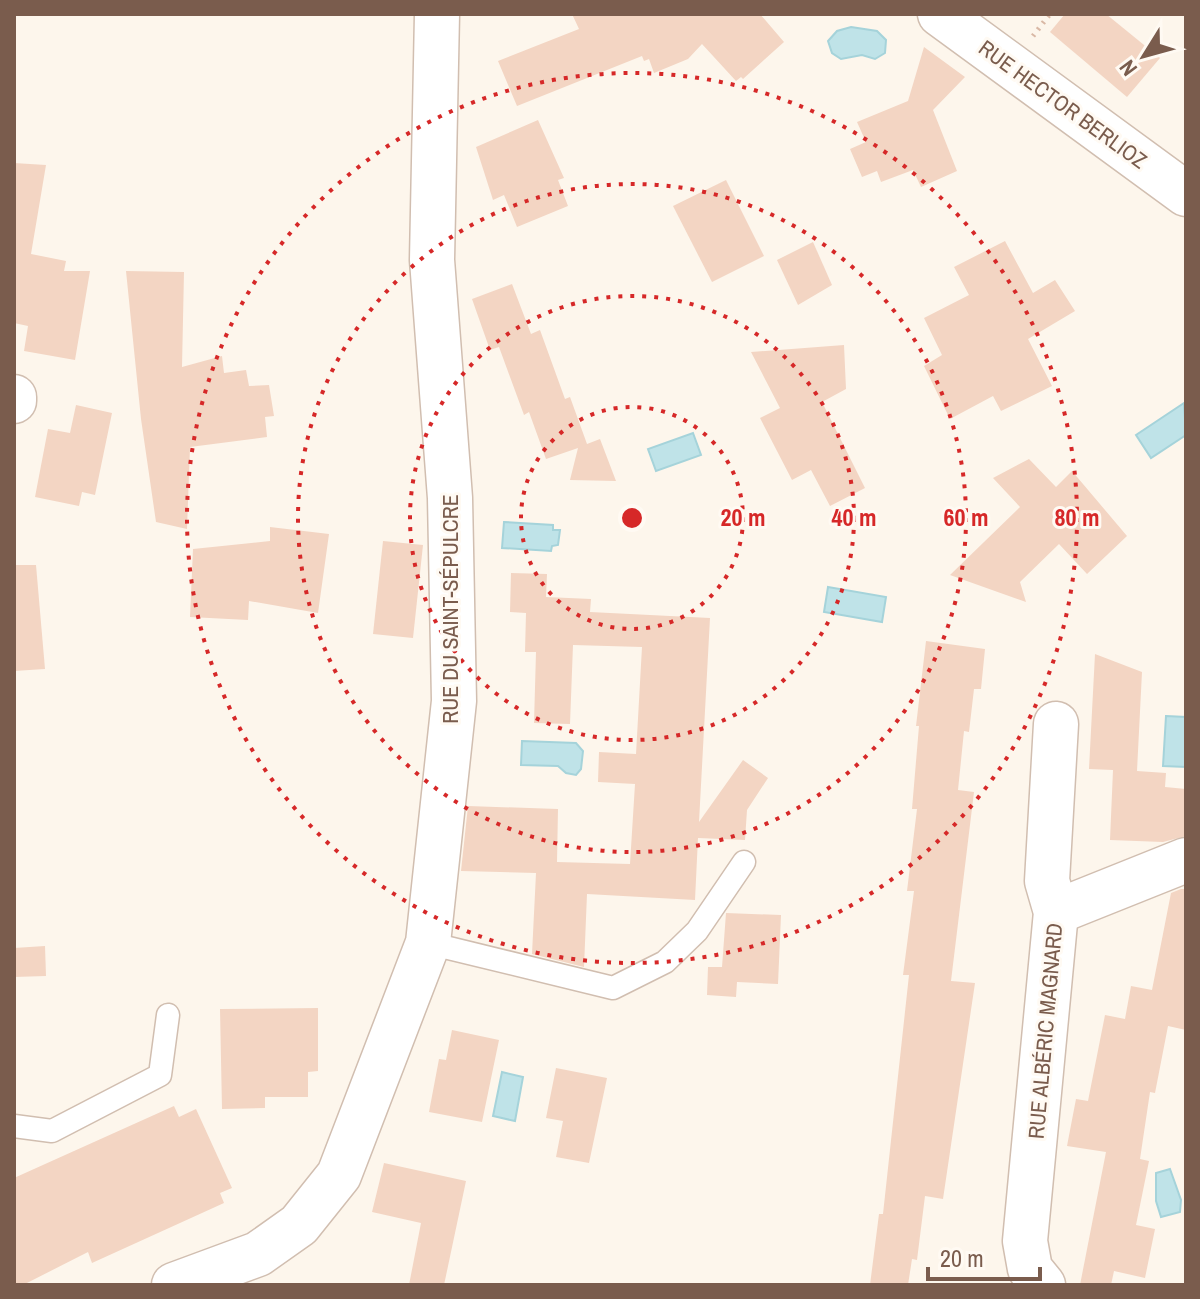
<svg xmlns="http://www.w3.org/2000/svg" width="1200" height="1299" font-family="'Archivo Narrow',sans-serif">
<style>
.water{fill:#bfe3e8;stroke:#a5d3da;stroke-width:2}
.building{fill:#f3d5c3}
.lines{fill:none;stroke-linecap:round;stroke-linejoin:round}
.lane-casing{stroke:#d1beb0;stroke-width:25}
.street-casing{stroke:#d1beb0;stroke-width:47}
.path{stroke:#d9b8a5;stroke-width:5;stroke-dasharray:2 6;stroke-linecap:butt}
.lane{stroke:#fff;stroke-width:22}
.street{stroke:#fff;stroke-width:44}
.ring{fill:none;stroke:#d62828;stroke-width:4;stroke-dasharray:4 8}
.labels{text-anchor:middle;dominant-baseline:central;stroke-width:6;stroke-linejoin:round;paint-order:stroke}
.street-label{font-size:22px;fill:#7a5c4d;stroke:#fffaf3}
.centre{fill:#d62828;stroke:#fffaf3;stroke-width:4}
.ring-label{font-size:24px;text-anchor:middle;font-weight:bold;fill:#d62828;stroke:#fffaf3;stroke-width:6;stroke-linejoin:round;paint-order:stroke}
</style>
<rect width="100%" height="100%" fill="#fdf6ec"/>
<g class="water">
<polygon points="851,27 877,31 886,40 885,53 875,59 862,55 841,59 832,53 828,41 837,31"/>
<polygon points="1184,403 1186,435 1151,458 1136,435"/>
<polygon points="693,433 701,455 656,471 648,449"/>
<polygon points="504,522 553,525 553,530 560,530 558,545 552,546 551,551 502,548"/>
<polygon points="828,587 886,597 882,622 824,612"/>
<polygon points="1166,716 1186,717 1186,767 1163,766"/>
<polygon points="522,741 576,743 583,751 581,769 576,775 566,773 558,766 521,765"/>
<polygon points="502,1072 523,1077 515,1121 493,1116"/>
<polygon points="1170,1169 1181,1200 1180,1212 1161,1217 1156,1201 1156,1173"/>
</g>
<g class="building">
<polygon points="572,14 760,14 784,42 743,79 741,77 736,81 702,44 688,59 654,73 649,59 644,61 642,56 517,106 498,61 579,29"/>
<polygon points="1065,14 1106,14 1160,58 1127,97 1050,32"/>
<polygon points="924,47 965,77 933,110 957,171 921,187 913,170 881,182 877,171 862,177 850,149 866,142 857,122 908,101"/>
<polygon points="538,120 564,178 558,180 568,206 517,227 504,195 493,200 476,147"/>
<polygon points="14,163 46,165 31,254 66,261 64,271 90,271 75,360 24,351 28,326 14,323"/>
<polygon points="726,180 764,256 712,282 673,206"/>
<polygon points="1005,241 1033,293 1055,280 1075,311 1028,339 1052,386 1001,411 993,396 950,419 924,366 942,355 924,318 969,295 954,267"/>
<polygon points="813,242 832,285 798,305 777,260"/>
<polygon points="126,271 184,272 182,367 222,356 224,373 246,370 249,386 269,385 274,416 265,417 267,437 190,447 187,529 156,522 141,419"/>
<polygon points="512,284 531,334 540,330 565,399 570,397 587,444 600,439 616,481 570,480 578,448 546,459 529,412 524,415 499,347 490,350 472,299"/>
<polygon points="844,345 846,389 822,402 865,488 830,506 811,470 792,480 760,418 780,408 751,352"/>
<polygon points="76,405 112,413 95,495 82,492 79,506 35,497 48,429 70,433"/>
<polygon points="1029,459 1056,487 1072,471 1127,536 1087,574 1059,544 1020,582 1026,602 950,575 1020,507 993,478"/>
<polygon points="270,527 329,534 318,613 249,601 248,620 190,617 193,549 270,541"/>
<polygon points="383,541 423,545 413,638 373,634"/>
<polygon points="14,565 36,565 45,669 14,671"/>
<polygon points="511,573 547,574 546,597 591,599 590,612 710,618 699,822 743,760 768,778 747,810 745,840 698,838 695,900 587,894 584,967 532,954 536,873 461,871 468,806 558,809 557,862 630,864 635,784 598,782 599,752 636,754 642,647 573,645 570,724 534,723 536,652 525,652 526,613 510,612"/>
<polygon points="926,641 985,649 981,689 974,689 969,732 964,731 958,790 974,792 951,981 975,983 943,1199 925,1196 917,1260 912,1259 908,1285 870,1285 879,1214 883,1214 909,975 903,975 914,891 907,891 917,809 912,809 919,726 916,726"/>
<polygon points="1095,654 1142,672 1137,771 1166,773 1165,787 1186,789 1186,836 1163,842 1110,840 1113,770 1089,769"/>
<polygon points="1181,889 1186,889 1186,1030 1168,1026 1155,1093 1150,1092 1140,1159 1149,1161 1136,1225 1155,1229 1145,1278 1114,1271 1111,1285 1080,1285 1106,1152 1067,1146 1076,1099 1088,1101 1105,1015 1125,1019 1131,986 1152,990 1171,893"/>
<polygon points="726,913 781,915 778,984 737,982 736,997 707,995 708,967 722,967"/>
<polygon points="45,946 46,976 14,977 14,948"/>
<polygon points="318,1008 318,1071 308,1072 308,1097 265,1097 265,1108 222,1109 220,1009"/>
<polygon points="452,1030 499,1040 482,1122 429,1112 439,1059 446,1060"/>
<polygon points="556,1068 607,1078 589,1163 556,1157 563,1121 546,1118"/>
<polygon points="174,1106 179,1117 196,1109 232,1188 220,1193 224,1203 92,1263 88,1252 23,1285 14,1285 14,1178"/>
<polygon points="384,1163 466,1181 444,1285 409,1285 421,1223 372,1212"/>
</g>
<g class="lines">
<g class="lane-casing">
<g id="lane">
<polyline points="428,943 613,988 665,962 697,931 744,862"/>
<polyline points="14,1126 52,1131 160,1075 168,1015"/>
</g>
</g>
<g class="street-casing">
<g id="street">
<polyline points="940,14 1186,194"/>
<polyline points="14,397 14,401"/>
<polyline points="1056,912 1186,860"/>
<polyline points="174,1285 258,1254 299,1225 339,1175 428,943 454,701 450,498 432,260 437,14"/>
<polyline points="1043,1285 1030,1269 1025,1241 1056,912 1047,881 1056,724"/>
</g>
</g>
<polyline class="path" points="1033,36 1050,14"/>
<use href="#lane" class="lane"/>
<use href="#street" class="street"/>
</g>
<g class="ring">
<circle cx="632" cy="518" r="111"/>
<circle cx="632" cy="518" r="222"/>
<circle cx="632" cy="518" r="334"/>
<circle cx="632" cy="518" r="445"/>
</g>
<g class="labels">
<g class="street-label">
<text transform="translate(1063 104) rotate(36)">RUE HECTOR BERLIOZ</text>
<text transform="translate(450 609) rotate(-90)">RUE DU SAINT-SÉPULCRE</text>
<text transform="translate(1045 1031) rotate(-85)">RUE ALBÉRIC MAGNARD</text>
</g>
</g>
<circle cx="632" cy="518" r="12" class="centre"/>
<g class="ring-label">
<text x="743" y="526">20 m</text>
<text x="854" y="526">40 m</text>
<text x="966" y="526">60 m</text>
<text x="1077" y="526">80 m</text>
</g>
<rect width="1200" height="1299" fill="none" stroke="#7a5c4d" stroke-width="32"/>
<g transform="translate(1144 56) rotate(233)" stroke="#fffaf3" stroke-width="6" paint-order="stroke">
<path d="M0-6L14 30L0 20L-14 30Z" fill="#7a5c4d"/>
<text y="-12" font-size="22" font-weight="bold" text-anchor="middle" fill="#7a5c4d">N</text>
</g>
<path d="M928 1267v12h112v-12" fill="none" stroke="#7a5c4d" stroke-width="4"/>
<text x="940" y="1267" font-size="24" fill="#7a5c4d" stroke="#fffaf3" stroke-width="6" paint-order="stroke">20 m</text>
</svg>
